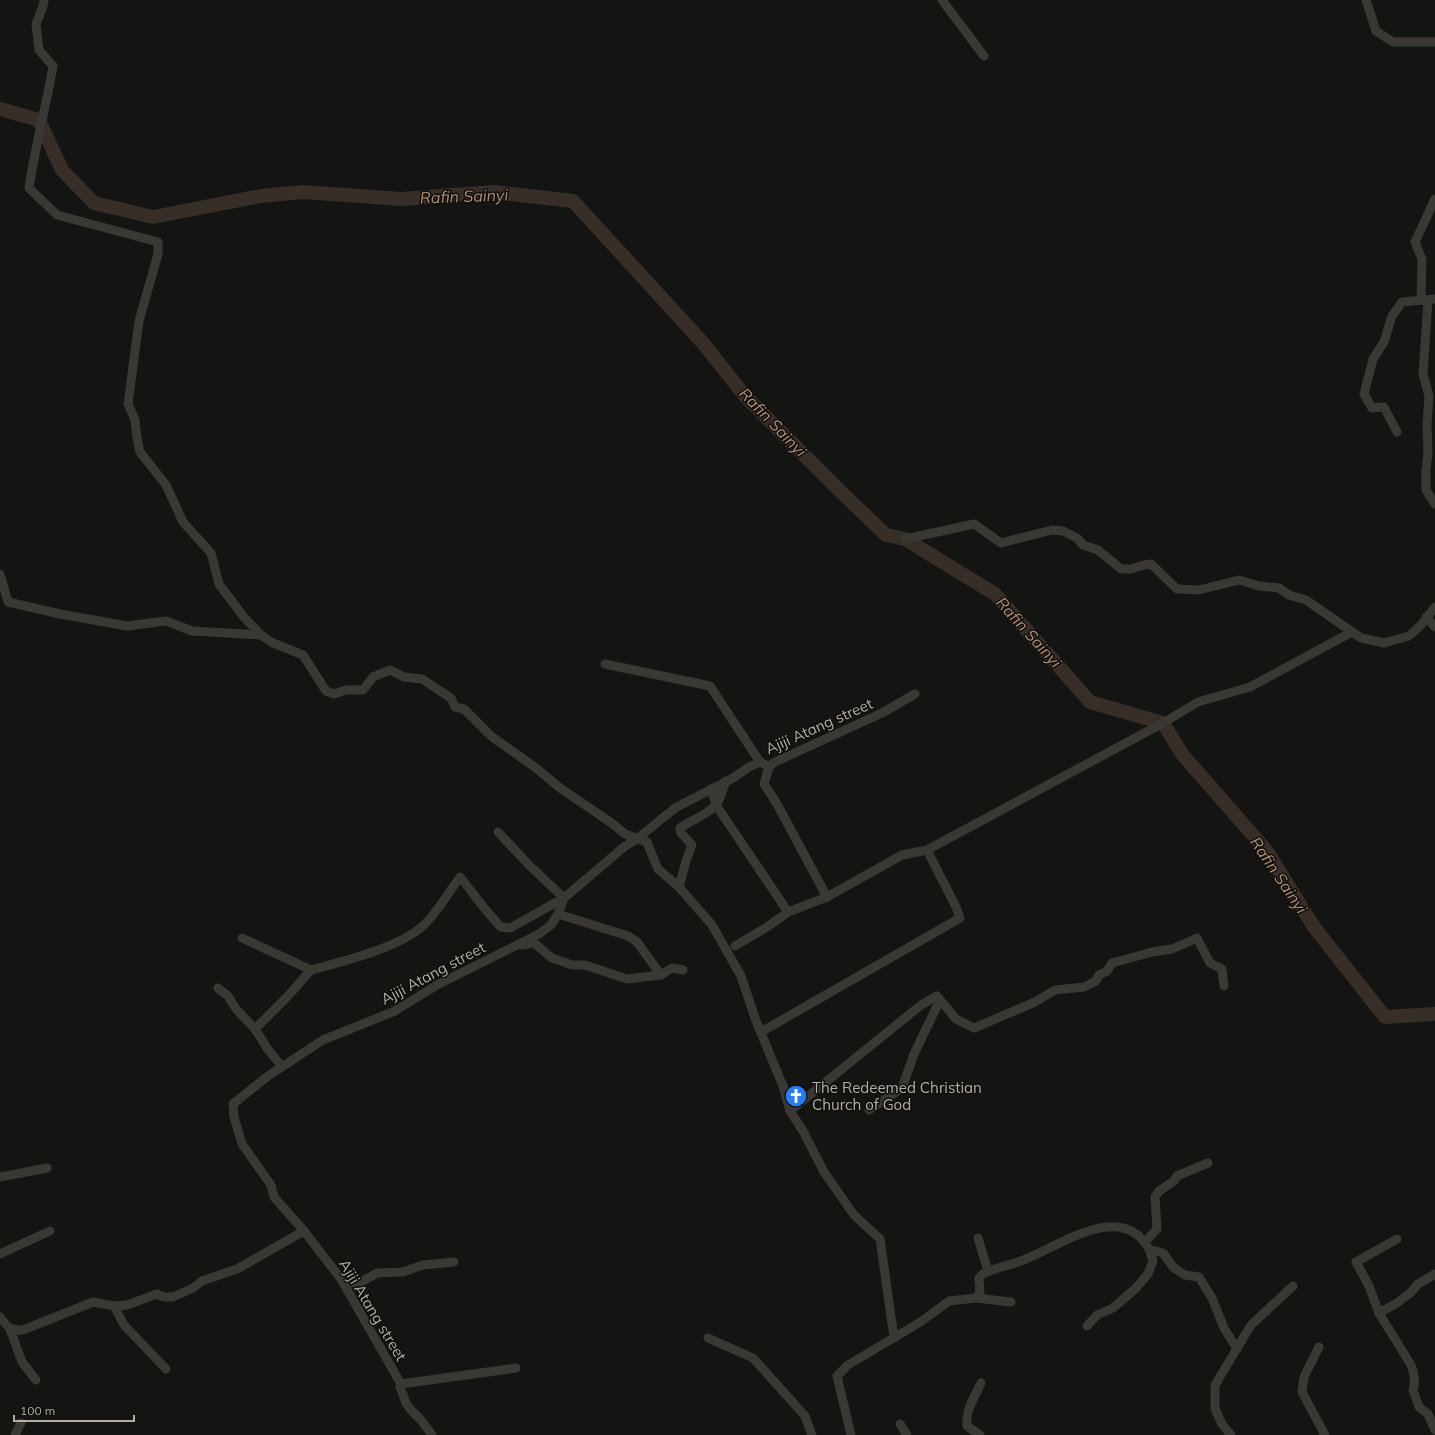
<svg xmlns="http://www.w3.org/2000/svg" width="1435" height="1435" font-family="Mulish,sans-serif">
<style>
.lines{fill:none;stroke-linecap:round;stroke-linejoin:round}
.river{stroke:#382e28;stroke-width:14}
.street{stroke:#393833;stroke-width:9}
.labels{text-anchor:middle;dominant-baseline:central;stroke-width:3;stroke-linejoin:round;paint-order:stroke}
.street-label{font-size:15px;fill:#b5aea3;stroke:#0f0f0d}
.poi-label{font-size:15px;fill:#b5aea3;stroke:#0f0f0d;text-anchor:start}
.water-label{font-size:16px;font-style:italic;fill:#b28f78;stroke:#0f0f0d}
</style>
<rect width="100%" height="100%" fill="#141412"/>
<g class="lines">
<polyline class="river" points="0,109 39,120 62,170 94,203 153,217 261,196 303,192 401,199 494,192 573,201 703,343 745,396 841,492 886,535 905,539 995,594 1090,702 1163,723 1182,754 1266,850 1314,927 1385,1017 1435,1014"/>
<g class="street">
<path d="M44 0 43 6 36 24 39 50 53 66C46 107 35 147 29 188L57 215 158 242V254L139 321 128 404 135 420 137 438 140 452 166 485 183 522 211 553 219 584 243 616 261 635 273 643 303 655 326 691 334 694 346 690H363L373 677 390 670 404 677 422 679 451 698 455 707 464 709 491 736 536 768 560 788 613 824 625 834 647 842 658 869 679 887 712 925 741 976 756 1021 783 1086 790 1111 803 1131 824 1172 854 1215 880 1239 894 1338"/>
<polyline points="942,0 984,56"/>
<polyline points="1366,0 1376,31 1393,42 1435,42"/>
<polyline points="1421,300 1422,259 1415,242 1435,199"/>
<polyline points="1428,300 1423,374 1429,396 1427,425 1428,452 1426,470 1426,490 1435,504"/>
<polyline points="1397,432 1384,407 1372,408 1364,394 1373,359 1384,342 1392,316 1402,302 1435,299"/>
<polyline points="905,539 974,524 1001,543 1052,530 1063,531 1077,538 1083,545 1098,550 1121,569 1131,569 1144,565 1151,564 1177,589 1199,590 1239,580 1259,586 1279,588 1289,595 1306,600 1361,638 1384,643 1409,636 1421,625 1435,607"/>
<polyline points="0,574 8,602 60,614 127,626 166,621 192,631 261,635"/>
<polyline points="1426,617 1435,627"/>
<polyline points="605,664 710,686 760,762"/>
<polyline points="769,767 764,784 777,804 827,897"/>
<polyline points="711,789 716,805 788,912"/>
<path d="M679 887 686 861 692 845 681 833 680 828C691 820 707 815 716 805 721 799 723 788 726 781"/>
<polyline points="558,914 628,936 637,942 661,975"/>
<path d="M242 938 311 970C344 961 404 947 427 922 439 909 450 891 460 877 474 894 486 912 501 927L510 928 564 898 530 866 498 832"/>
<polyline points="522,945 534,943 552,958 572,965 585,965 627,979 661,975 672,968 683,970"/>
<polyline points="735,946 767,927 788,912 827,897 902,855 927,850 1163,723 1198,702 1250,687 1352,632"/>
<polyline points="218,988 228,996 236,1009 255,1029"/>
<polyline points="761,1032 960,918 956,907 927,850"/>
<polyline points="282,1067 267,1048 255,1029 288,996 311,970"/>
<polyline points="869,1110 902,1088 914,1054 940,1000"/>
<polyline points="790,1111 921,1005 937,996 956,1019 974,1028 1035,1002 1055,990 1084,987 1096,981 1099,975 1107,971 1112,963 1152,952 1172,949 1197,938 1210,963 1222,969 1224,986"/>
<polyline points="0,1177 47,1168"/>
<polyline points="978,1238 988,1271"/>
<polyline points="1145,1242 1157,1229 1155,1197 1159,1191 1174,1181 1177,1176 1208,1163"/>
<polyline points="0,1254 50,1231"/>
<path d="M1435 1274 1418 1284 1410 1293 1397 1303 1379 1313 1411 1365C1414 1373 1416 1382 1413 1390L1419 1407 1428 1414 1435 1430"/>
<polyline points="344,1284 363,1281 377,1273 403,1272 423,1265 454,1262"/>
<polyline points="976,1298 1011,1302"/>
<polyline points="114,1306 124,1325 166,1369"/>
<polyline points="1379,1313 1369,1286 1356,1262 1397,1239"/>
<path d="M0 1317C7 1327 11 1331 23 1330L93 1302 114 1306 127 1305 157 1294 164 1297H173L193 1288 202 1281 237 1269 304 1231"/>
<polyline points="1087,1326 1097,1315 1113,1308 1136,1288 1148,1274 1153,1261 1149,1249"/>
<polyline points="10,1329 22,1362 36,1380"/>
<polyline points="708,1338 753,1358 805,1416 812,1435"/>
<polyline points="1319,1347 1304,1377 1302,1392 1325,1435"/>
<polyline points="401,1384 516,1368"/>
<polyline points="900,1424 907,1435"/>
<polyline points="15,1435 21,1423"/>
<polyline points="432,1435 421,1420 411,1410 406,1403 400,1387 401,1384 341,1279 304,1231 274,1197 271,1185 242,1144 234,1117 233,1104 268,1076 323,1040 395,1011 437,985 539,934 551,925 558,914 564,898 624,847 637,839 675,808 733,778 749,767 760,762 769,767 775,762 882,713 915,694"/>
<path d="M851 1435 837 1376 848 1365 922 1321 949 1301 976 1298 980 1293 979 1278 983 1274C996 1267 1012 1265 1026 1259 1061 1245 1122 1200 1149 1249L1163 1253 1174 1268 1185 1275 1199 1277 1212 1298 1224 1328 1237 1349"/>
<path d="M980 1435 967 1426C965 1410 975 1397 981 1383"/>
<polyline points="1231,1435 1222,1424 1215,1409 1215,1385 1251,1325 1293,1286"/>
</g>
</g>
<defs>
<g id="church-disc" transform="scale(1.15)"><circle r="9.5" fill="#267df8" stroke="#0f0f0d"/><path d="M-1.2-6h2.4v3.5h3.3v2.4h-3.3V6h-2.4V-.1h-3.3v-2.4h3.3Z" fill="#fff"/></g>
</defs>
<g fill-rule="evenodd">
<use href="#church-disc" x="796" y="1096"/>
</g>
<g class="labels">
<g class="street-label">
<text transform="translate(819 726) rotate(-24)">Ajiji Atang street</text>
<text transform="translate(433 973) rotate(-28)">Ajiji Atang street</text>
<text transform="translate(373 1310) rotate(59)">Ajiji Atang street</text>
</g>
<g class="poi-label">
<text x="812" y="1087">The Redeemed Christian<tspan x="812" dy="17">Church of God</tspan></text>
</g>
<g class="water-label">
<text transform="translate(464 196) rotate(-2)">Rafin Sainyi</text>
<text transform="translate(773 422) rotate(46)">Rafin Sainyi</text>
<text transform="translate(1029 632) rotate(48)">Rafin Sainyi</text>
<text transform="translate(1279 875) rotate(56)">Rafin Sainyi</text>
</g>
</g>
<path d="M14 1415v6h120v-6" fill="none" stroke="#b5aea3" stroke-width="2"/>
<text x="20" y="1415" font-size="12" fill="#b5aea3" stroke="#0f0f0d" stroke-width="3" paint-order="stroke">100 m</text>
</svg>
